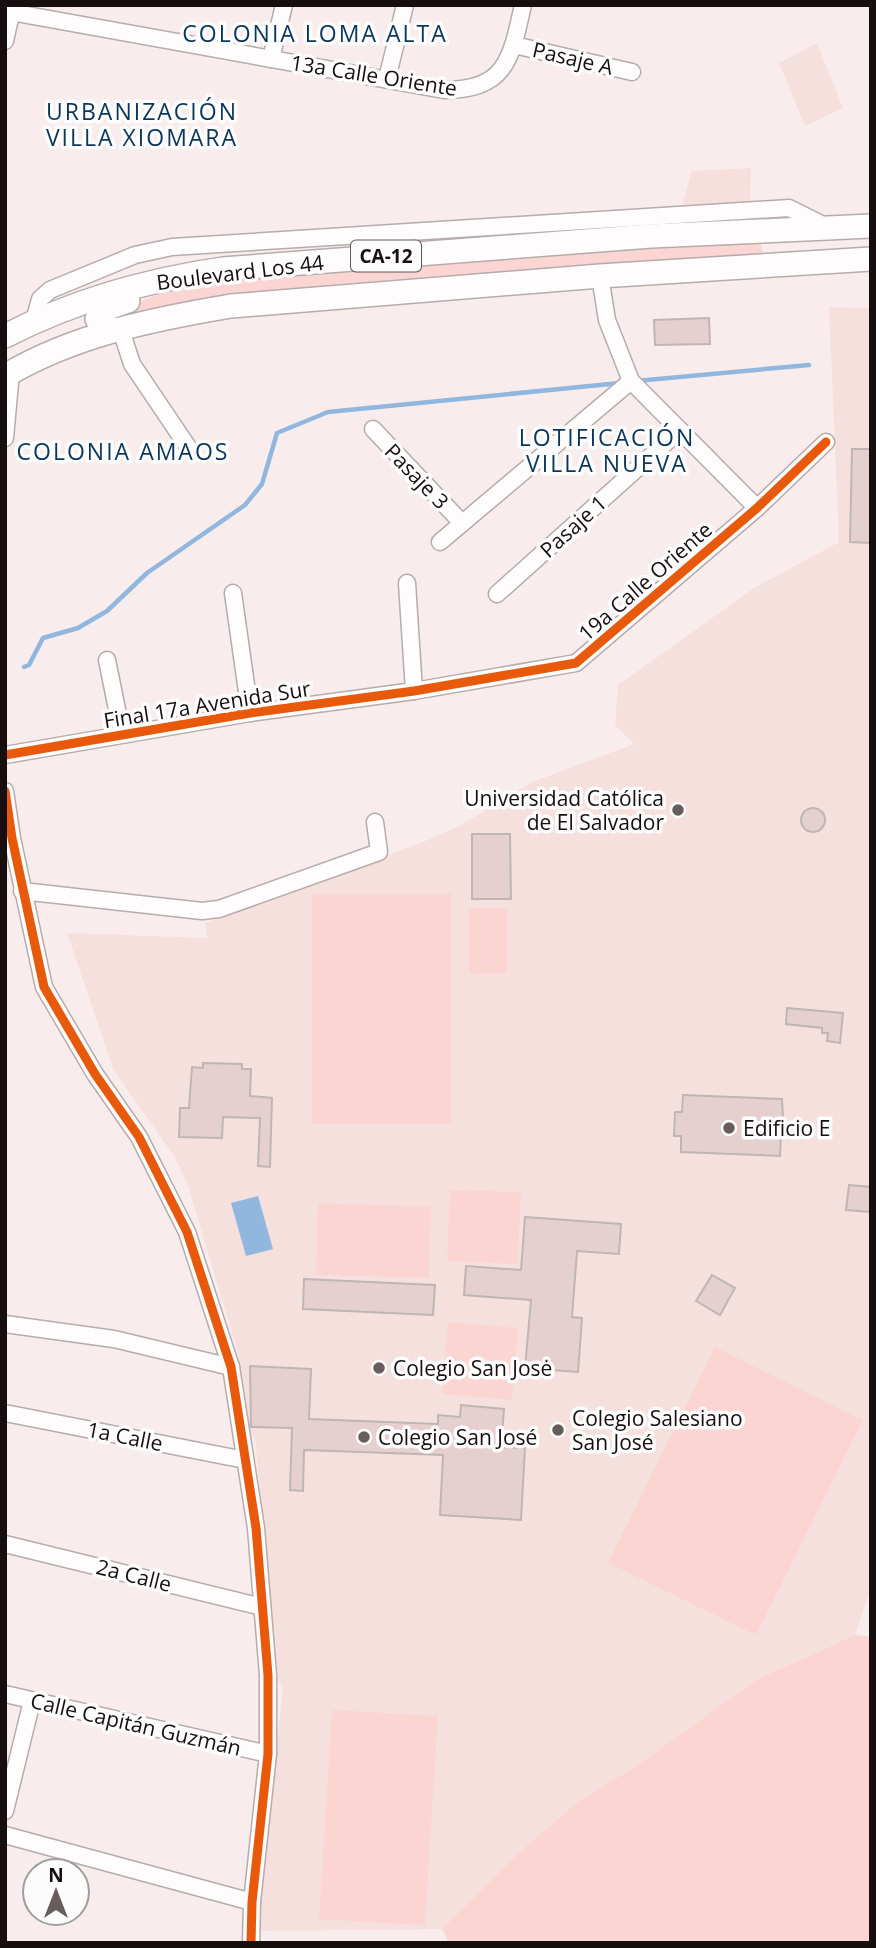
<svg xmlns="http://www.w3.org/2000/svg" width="876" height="1948" font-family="'Open Sans',sans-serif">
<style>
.built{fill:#f6e0de}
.green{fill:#fbd5d2}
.water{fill:#91b7df}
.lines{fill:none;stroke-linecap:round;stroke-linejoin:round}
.stream{stroke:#91b7df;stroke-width:4.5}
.building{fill:#e6d0cf;stroke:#bfb5b4;stroke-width:2}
.minor-casing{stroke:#b5acab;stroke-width:19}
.highway-casing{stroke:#b5acab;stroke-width:26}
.minor{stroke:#fefcfc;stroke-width:16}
.highway{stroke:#fefcfc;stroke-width:23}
.cycleway-casing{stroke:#fcfcfc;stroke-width:13}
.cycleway{stroke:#e8590c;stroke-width:9}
.poi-dot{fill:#665d5c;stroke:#fcfcfc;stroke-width:2.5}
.labels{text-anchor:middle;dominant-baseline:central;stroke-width:7;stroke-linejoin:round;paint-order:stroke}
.shield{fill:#fcfcfc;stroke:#5c5656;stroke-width:2}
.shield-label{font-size:19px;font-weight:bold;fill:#170f0f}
.street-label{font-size:21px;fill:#170f0f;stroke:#fcfcfc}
.poi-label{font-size:21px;fill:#170f0f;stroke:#fcfcfc;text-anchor:start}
.neighbourhood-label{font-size:23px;letter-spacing:2px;fill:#0a365b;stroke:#fcfcfc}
</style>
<rect width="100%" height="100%" fill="#f8edec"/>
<g class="built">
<polygon points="817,43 843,108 805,126 779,63"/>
<polygon points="751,168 750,204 682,205 692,171"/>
<polygon points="829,307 871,308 871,1587 855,1635 756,1680 639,1764 578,1802 524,1848 442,1929 257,1931 283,1686 278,1681 255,1438 245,1427 239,1356 187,1183 174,1156 114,1071 67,933 207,938 205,923 423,842 461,825 532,782 634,744 615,725 618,685 754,588 839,542"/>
</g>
<g class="green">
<polygon points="760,241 763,255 118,322 105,315 165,292 179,283 267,273"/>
<rect x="312" y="894" width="139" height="230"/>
<polygon points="469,908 507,908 507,973 469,974"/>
<polygon points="450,1190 521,1192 518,1264 447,1261"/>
<polygon points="318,1203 431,1207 429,1278 316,1275"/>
<polygon points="448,1322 518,1328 512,1400 442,1394"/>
<polygon points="715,1347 863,1420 756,1635 608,1563"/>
<polygon points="855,1635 871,1637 871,1943 449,1943 442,1929 524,1848 578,1802 639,1764 756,1680"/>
<polygon points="332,1710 438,1716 425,1925 319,1919"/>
</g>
<polygon class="water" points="258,1196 273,1249 246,1256 231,1203"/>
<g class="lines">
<g class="stream">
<polyline points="636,381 809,365"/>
<polyline points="24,667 29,665 43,638 78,628 107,611 147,573 245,505 262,484 277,433 328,412 620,383"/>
</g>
</g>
<g class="building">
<polygon points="709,318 710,344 655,345 654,320"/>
<polygon points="852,449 871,449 871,543 850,542"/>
<circle cx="813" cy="820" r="12"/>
<polygon points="472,834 510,834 511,899 472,899"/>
<polygon points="787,1008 843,1013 840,1043 827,1041 828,1033 822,1033 822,1028 786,1024"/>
<polygon points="203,1063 242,1064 242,1069 251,1069 250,1096 272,1098 270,1167 258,1166 260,1118 223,1117 222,1138 179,1137 180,1108 189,1108 192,1067 203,1068"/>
<polygon points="683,1095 782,1099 784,1136 781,1136 780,1156 681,1152 681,1136 674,1136 675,1112 682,1112"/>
<polygon points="849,1185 871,1187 871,1212 846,1210"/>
<polygon points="525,1217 621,1224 619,1254 577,1251 572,1317 582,1318 578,1372 525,1368 531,1300 464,1295 466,1266 521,1270"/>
<polygon points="712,1275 735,1288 720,1315 696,1301"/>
<polygon points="304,1279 435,1285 433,1315 303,1309"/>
<polygon points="250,1366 311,1369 309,1419 438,1424 438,1415 460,1417 461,1405 504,1409 501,1447 525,1448 521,1520 440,1515 443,1455 304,1450 303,1491 290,1490 292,1428 251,1427"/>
</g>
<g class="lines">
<g class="minor-casing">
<g id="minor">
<path d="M5 11 444 90C507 90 511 58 523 5"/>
<polyline points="5,41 13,5"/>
<polyline points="514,45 632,72"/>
<polyline points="271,59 284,5"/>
<polyline points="387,79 405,5"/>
<polyline points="600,276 607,320 631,381 757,508"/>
<polyline points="34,321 40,299 50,290 135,255 172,247 789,208 819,223"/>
<polyline points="121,330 132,364 190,450"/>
<polyline points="373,429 462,523"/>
<polyline points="5,438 11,372"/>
<polyline points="440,542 631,381"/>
<polyline points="407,583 414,691"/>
<polyline points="233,593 250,713"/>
<polyline points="497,594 680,430"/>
<polyline points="107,660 122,734"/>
<polyline points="5,755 250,713 414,691 576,663 757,508 826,442"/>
<polyline points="5,791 12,838 44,987 95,1074 139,1137 187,1232 231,1367 256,1528 268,1675 268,1754 252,1902 251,1943"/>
<polyline points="22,891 202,911 219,909 379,852 375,822"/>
<polyline points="5,1324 114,1339 231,1367"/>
<polyline points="5,1413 245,1460"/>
<polyline points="5,1544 262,1607"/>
<polyline points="5,1694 268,1754"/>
<polyline points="5,1811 32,1701"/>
<polyline points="5,1835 252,1902"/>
</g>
</g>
<g class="highway-casing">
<g id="highway">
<polyline points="121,330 102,328 97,319 102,310 128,301"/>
<path d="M5 336C75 300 146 280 223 269L651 236 871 226"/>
<path d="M5 376C73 335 154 319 231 306L600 276 871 259"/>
</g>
</g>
<use href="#minor" class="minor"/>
<use href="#highway" class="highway"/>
<g class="cycleway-casing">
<g id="cycleway">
<polyline points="5,755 250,713 414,691 576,663 757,508 826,442"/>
<polyline points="5,791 12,838 44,987 95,1074 139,1137 187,1232 231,1367 256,1528 268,1675 268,1754 252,1902 251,1943"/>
</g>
</g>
<use href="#cycleway" class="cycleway"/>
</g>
<g class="poi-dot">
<circle cx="678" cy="810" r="7"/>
<circle cx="729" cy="1128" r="7"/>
<circle cx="379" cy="1368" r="7"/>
<circle cx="558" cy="1430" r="7"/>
<circle cx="364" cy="1437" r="7"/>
</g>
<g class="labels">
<rect class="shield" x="351" y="240.5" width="70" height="31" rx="5"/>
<g class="shield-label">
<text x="386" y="256">CA-12</text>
</g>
<g class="street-label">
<text transform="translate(573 58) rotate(13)">Pasaje A</text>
<text transform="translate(374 75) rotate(9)">13a Calle Oriente</text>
<text transform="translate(240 272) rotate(-7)">Boulevard Los 44</text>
<text transform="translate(417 476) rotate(46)">Pasaje 3</text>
<text transform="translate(573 526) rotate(-42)">Pasaje 1</text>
<text transform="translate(645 581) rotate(-41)">19a Calle Oriente</text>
<text transform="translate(207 704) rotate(-9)">Final 17a Avenida Sur</text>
<text transform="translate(125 1436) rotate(11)">1a Calle</text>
<text transform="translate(134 1575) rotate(14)">2a Calle</text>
<text transform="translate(136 1724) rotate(13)">Calle Capitán Guzmán</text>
</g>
<g class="poi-label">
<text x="664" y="798" text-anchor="end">Universidad Católica<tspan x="664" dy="24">de El Salvador</tspan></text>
<text x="743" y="1128">Edificio E</text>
<text x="393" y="1368">Colegio San Josė</text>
<text x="572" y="1418">Colegio Salesiano<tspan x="572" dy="24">San José</tspan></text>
<text x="378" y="1437">Colegio San José</text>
</g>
<g class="neighbourhood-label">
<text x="315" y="33">COLONIA LOMA ALTA</text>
<text x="142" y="111">URBANIZACIÓN<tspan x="142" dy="26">VILLA XIOMARA</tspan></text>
<text x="607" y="437">LOTIFICACIÓN<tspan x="607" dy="26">VILLA NUEVA</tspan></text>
<text x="123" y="451">COLONIA AMAOS</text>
</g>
</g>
<rect width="876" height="1948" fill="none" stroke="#170f0f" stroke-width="14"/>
<g transform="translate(56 1892)"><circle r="33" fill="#fcfcfc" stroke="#a09d9d" stroke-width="2"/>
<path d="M0-5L12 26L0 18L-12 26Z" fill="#665d5c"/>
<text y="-10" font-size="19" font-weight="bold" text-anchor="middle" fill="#170f0f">N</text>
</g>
</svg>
